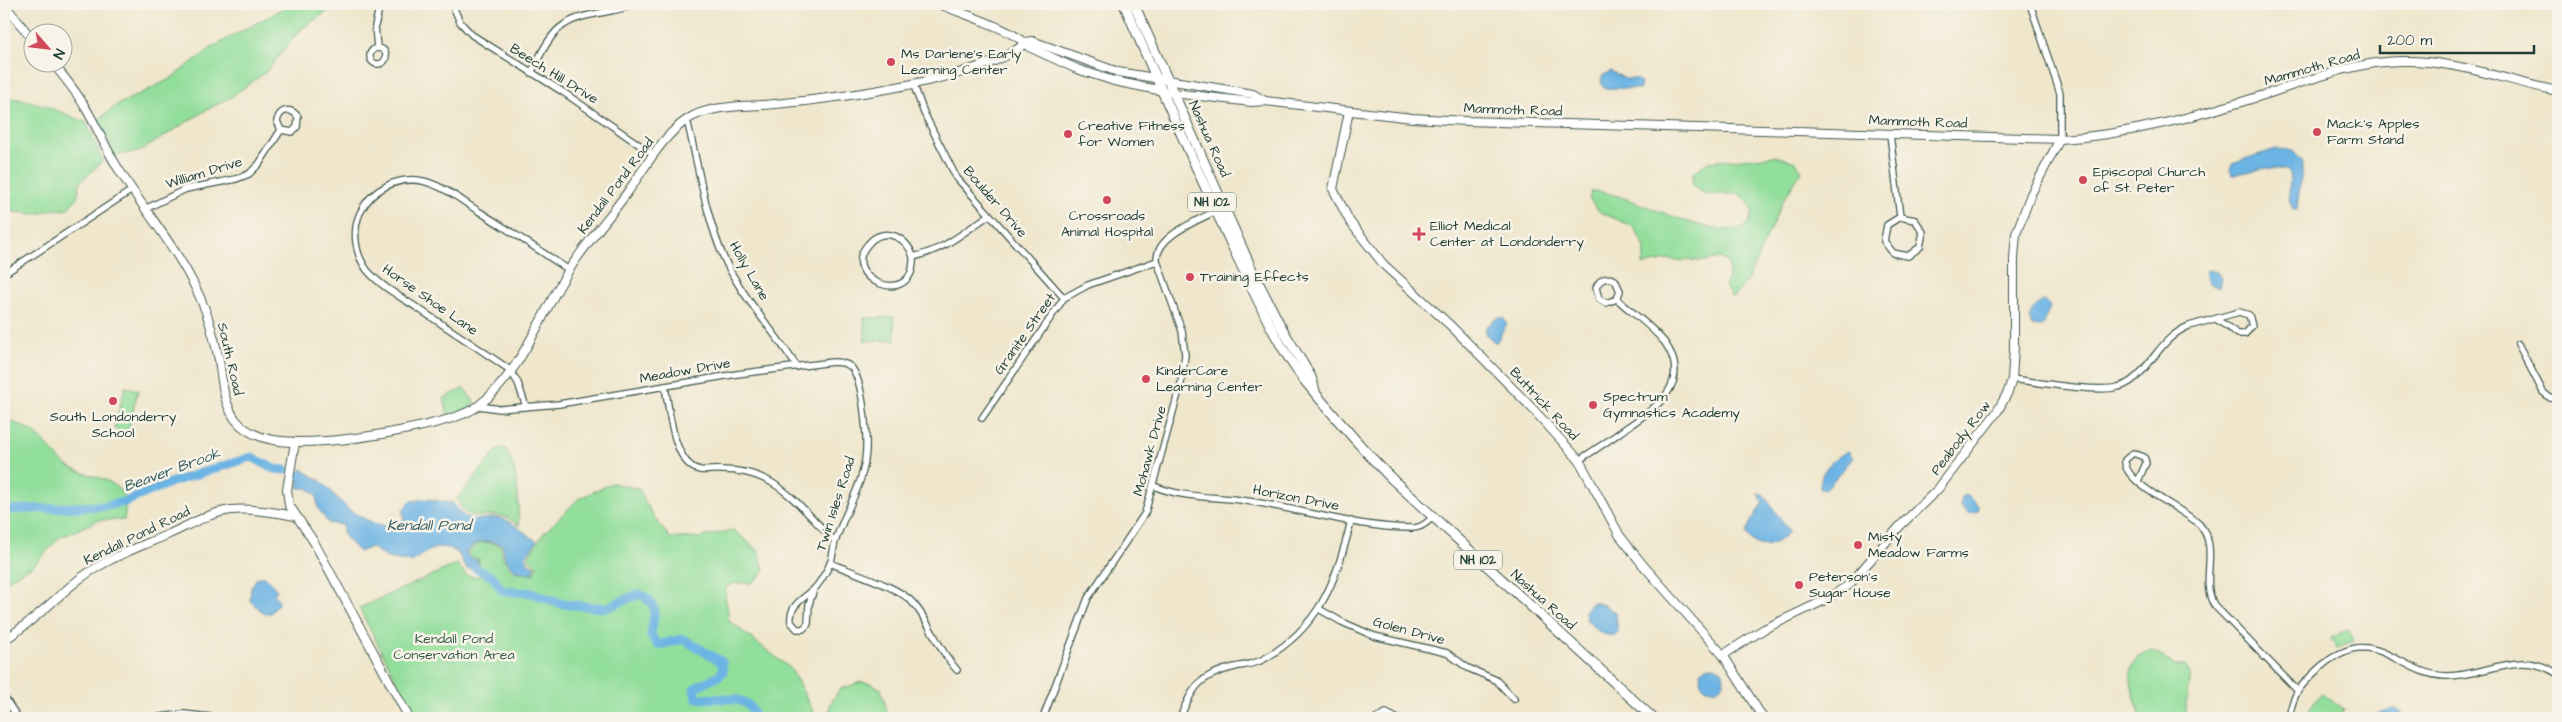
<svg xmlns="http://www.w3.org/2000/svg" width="2562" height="722" font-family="'Architects Daughter',sans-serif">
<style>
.green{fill:#92de9b;stroke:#588e68}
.water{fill:#6cb4e4;stroke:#46788c}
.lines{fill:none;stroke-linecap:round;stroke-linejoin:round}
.river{stroke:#6cb4e4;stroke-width:9}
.street-casing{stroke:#3e564b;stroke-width:8}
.secondary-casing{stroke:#3e564b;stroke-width:10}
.primary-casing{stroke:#3e564b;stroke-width:11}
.street{stroke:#fff;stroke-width:5.5}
.secondary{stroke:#fff;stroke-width:8}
.primary{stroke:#fff;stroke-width:9}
.poi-dot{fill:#d1495b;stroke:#f7f3e8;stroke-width:2}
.labels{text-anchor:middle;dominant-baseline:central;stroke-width:5;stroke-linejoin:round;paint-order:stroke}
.shield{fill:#f7f3e8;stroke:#60746a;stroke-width:1}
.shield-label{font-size:12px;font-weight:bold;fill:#1f3d34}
.poi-label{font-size:14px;fill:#1f3d34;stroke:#f7f3e8;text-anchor:start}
.street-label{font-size:14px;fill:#1f3d34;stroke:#f7f3e8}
.park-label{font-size:14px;fill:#365d49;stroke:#f7f3e8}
.water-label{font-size:15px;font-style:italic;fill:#325b60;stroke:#f7f3e8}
</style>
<rect width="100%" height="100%" fill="#f7f3e8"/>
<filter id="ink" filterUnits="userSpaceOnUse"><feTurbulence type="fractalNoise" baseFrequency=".02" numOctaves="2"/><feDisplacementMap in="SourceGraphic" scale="10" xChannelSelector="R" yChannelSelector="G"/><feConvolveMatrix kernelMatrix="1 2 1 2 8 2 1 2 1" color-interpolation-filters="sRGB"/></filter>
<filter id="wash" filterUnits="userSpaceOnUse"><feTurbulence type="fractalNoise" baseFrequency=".0096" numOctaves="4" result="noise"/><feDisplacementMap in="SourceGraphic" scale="20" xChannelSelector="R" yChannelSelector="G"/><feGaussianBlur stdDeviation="1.12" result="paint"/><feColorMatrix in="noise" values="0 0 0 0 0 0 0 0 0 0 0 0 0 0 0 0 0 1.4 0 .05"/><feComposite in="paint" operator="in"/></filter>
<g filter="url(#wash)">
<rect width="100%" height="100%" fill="#efe6cc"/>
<g class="green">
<polygon points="292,4 338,4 300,30 266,72 231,97 203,112 142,150 115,156 98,120 117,105 170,79 214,46"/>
<path d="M4 98C33 98 59 112 86 122L103 161 80 182 77 198 66 210 56 209 36 214 4 211Z"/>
<path d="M1775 156 1796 162 1802 171 1784 199 1746 283 1732 298 1725 286 1729 274 1728 263 1720 258 1705 261 1667 260 1643 265 1645 248 1634 227 1600 212 1589 199 1592 191C1626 190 1720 248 1747 224 1750 222 1751 216 1753 213 1744 180 1721 202 1700 191 1697 190 1694 185 1692 183L1693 173 1708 162Z"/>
<polygon points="894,317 895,340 865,341 864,318"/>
<polygon points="125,387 138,390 128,433 114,429"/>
<polygon points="464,388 475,403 468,409 448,417 444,398"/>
<path d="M4 418C14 423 27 427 35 433 47 442 55 458 68 466 94 481 133 475 124 520H99L59 538 34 565 10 578 4 585Z"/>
<path d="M499 448H505C519 472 518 498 519 526 515 523 510 518 505 517 482 511 469 527 457 499Z"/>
<path d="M612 483 639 489 652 514 670 538H698L733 530 758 550 765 571 752 583H735L726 587C723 600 730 608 728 620L791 669 814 713 813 718H416L359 608 457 564 467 576 480 577 479 559 472 558 468 553C476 540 488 541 501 546 502 566 515 576 534 574L537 566 527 558 543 534 578 499Z"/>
<polygon points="2348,629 2354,640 2337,649 2331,638"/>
<path d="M2151 651 2159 654 2174 666 2186 665 2190 673 2184 718H2141C2134 693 2117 660 2151 651Z"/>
<polygon points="861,682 873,684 881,689 889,718 830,718 830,704 840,689"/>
<polygon points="2321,693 2344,709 2338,718 2312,718 2306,715"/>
</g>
<g class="water">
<polygon points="1611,71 1625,79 1636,79 1641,83 1640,89 1604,88 1601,84 1602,76"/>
<path d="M2276 149 2293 150 2303 162 2297 209H2293C2285 197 2293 182 2288 170L2266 168 2232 175 2230 170 2232 163Z"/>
<polygon points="2208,270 2217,272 2221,278 2219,287 2208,284 2205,272"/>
<path d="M2044 300 2050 306 2044 324 2040 327 2032 326C2026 314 2034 306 2044 300Z"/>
<polygon points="1497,318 1503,318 1507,323 1496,343 1485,334 1486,327"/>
<path d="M1848 451 1853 458 1826 489H1820C1820 469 1832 460 1848 451Z"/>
<path d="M302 469 322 482 349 510 365 519 378 525 394 526 404 520 403 510 411 501 426 499 453 503C473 534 484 510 508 521 518 527 527 535 537 541L525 557 528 563 535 566 533 573C515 574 503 564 503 545 488 540 476 538 466 553L471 560H478L477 569H467C463 564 460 555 456 552 440 540 425 553 412 562L387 558 371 547 359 552 343 535V525L328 523 318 508 316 495 307 488H299L298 474Z"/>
<path d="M1757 493 1763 494 1789 531C1778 545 1758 554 1747 534L1749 525 1763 502Z"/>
<polygon points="1967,495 1979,507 1978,511 1969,514 1960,506 1962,497"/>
<polygon points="257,577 265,577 277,590 274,595 280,601 271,613 265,614 250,601 251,588"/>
<path d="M1592 602 1604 605 1616 613 1618 634C1605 639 1594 629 1586 619L1585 610Z"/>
<circle cx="1712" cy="678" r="12"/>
<polygon points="2393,709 2398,710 2404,718 2372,718 2377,713"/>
</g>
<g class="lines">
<g class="river">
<polyline points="294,473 307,481"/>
<polyline points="4,510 105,506 125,502 169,483 252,457 274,469 285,470"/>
<path d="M469 562 477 569 493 577 503 591 532 593 562 604 606 608 639 594C661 603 653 617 651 636L658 645 683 639 722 662 723 672C714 681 704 681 694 689L697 698C718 701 750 691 755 718"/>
</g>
</g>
</g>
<g filter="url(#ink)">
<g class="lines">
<g class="street-casing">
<g id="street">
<polyline points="452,4 460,22 472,35 563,92 654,155"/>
<polyline points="2030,4 2060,93 2060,139"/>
<circle cx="378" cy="56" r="8"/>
<polyline points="377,48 375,26 380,4"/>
<path d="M531 73C539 58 549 34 564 25 580 14 606 13 624 8L630 4"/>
<polyline points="913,83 924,113 956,177 1064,298"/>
<path d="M687 120C698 164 705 214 723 256 741 297 774 330 797 367"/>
<polyline points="1890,134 1900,217 1887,225 1884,241 1893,253 1908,256 1920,247 1923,232 1915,220 1900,217"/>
<path d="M145 209 186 189 236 179 249 174 259 164 281 130 292 132 297 127 298 117C291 107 280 109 277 121L281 130"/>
<path d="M913 257C916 311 835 278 869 243 884 226 908 237 913 257 946 249 961 234 988 216"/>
<polyline points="4,274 132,190"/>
<polyline points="2518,344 2543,392 2550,398 2558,399"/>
<path d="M2012 379C2036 382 2097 393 2118 387 2128 385 2136 378 2143 370 2158 353 2167 335 2189 326L2239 312 2249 315 2252 326 2245 334H2238L2216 319"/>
<path d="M665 386C669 408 673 465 700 470 707 471 715 469 723 470 738 470 753 473 767 480 793 493 814 522 835 541"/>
<path d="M479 406 500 409 559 404 737 374 833 362C839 362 846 363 851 367 864 381 868 441 865 460 861 489 844 514 835 542 833 549 833 557 830 564 826 572 820 584 813 590 803 599 789 605 791 622L797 629H803L808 624 809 604 814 589"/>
<path d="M526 407 518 383 510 370C480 349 449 329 419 309 401 297 380 286 367 270 355 254 352 231 360 213 371 189 398 176 423 181 444 186 462 201 480 212 510 231 539 250 569 270"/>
<polyline points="982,418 1064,298 1088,285 1157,261"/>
<path d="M1579 460C1595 450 1611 439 1626 428 1656 408 1693 383 1665 343 1652 326 1632 313 1617 299L1620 291 1615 280C1607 276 1599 279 1596 288L1599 299 1606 303 1617 299"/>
<path d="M2138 481 2146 463 2144 457 2133 453 2125 460C2122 483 2184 509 2199 524 2221 548 2199 580 2214 605L2297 690"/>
<path d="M1154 486C1185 499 1215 496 1247 501 1302 509 1357 528 1413 528 1421 528 1426 523 1432 518"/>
<path d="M830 563C851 572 900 587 913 603 931 623 938 650 957 670"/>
<polyline points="1319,609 1342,622 1374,636 1447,653 1468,668 1496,680 1514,699"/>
<polyline points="4,697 18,718"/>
<polyline points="152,718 184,714 219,718"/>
<path d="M1043 718 1088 598 1145 513 1181 383 1185 355 1182 331 1157 261C1155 236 1199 220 1218 210"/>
<path d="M1180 718C1193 686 1200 675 1235 667 1245 665 1255 664 1264 659 1320 627 1337 580 1351 521"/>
<polyline points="1376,718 1386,713 1396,718"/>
<path d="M2289 718C2293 694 2299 687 2317 670 2374 617 2395 675 2447 676 2488 676 2518 648 2558 674"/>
</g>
</g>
<g class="secondary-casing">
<g id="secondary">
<polyline points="4,4 32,39"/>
<path d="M939 4C960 13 1016 30 1029 47L1077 69 1114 81 1173 93 1252 102 1265 101 1412 118 1466 121 2060 139C2130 135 2201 115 2267 94 2310 80 2356 61 2403 61 2456 60 2507 81 2558 91"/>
<polyline points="1026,42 1032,41 1118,72 1253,94 1265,101"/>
<path d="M52 62C64 77 76 91 85 107 98 128 107 152 121 173 149 217 185 258 204 307 211 324 215 342 219 360 222 380 223 402 235 419 255 445 296 443 325 441 358 439 453 425 478 406 522 373 540 315 569 270 586 243 608 219 627 193 645 168 662 136 688 119 711 104 748 107 775 104 830 99 990 79 1026 42"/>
<polyline points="1349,111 1333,189 1350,222 1384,265 1451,326 1531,407 1579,460 1620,536 1643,565 1723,655 1763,718"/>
<polyline points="295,442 287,490 289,505 314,542 409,718"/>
<path d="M4 640C30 624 49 604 72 585 100 561 134 549 167 535 188 526 208 513 231 510 252 508 275 512 295 516"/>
<polyline points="1723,655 1764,629 1823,601 1849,585 1899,527 1938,489 1997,412 2008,392 2012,379 2014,347 2014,258 2016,234 2031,194 2060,139"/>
</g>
</g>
<g class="primary-casing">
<g id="primary">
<path d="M1124 4C1160 87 1197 170 1235 252 1256 295 1275 343 1305 381 1333 415 1362 449 1393 480L1653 718"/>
<polyline points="1134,4 1252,270 1280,325 1311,377 1315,391"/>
</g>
</g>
<use href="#street" class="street"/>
<use href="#secondary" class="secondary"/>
<use href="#primary" class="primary"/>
</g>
</g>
<g class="poi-dot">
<circle cx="891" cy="62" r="5"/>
<circle cx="2317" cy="132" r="5"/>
<circle cx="1068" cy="134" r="5"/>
<circle cx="2083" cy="180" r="5"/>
<circle cx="1107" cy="200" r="5"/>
<path d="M1416.5 226.5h5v5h5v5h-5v5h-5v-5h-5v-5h5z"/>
<circle cx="1190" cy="277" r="5"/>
<circle cx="1146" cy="379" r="5"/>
<circle cx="113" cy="401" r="5"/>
<circle cx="1593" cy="405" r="5"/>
<circle cx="1858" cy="545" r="5"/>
<circle cx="1799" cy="585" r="5"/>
</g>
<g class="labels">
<g class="shield">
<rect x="1188" y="192.5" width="48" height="19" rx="4"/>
<rect x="1454" y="550.5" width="48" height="19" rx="4"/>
</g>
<g class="shield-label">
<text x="1212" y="202">NH 102</text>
<text x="1478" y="560">NH 102</text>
</g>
<g class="poi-label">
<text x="901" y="54">Ms Darlene's Early<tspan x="901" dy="16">Learning Center</tspan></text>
<text x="2327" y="124">Mack's Apples<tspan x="2327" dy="16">Farm Stand</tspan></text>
<text x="1078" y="126">Creative Fitness<tspan x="1078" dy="16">for Women</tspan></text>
<text x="2093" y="172">Episcopal Church<tspan x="2093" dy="16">of St. Peter</tspan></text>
<text x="1107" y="216" text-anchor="middle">Crossroads<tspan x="1107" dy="16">Animal Hospital</tspan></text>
<text x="1430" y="226">Elliot Medical<tspan x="1430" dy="16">Center at Londonderry</tspan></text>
<text x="1200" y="277">Training Effects</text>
<text x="1156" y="371">KinderCare<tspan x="1156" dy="16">Learning Center</tspan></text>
<text x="1603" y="397">Spectrum<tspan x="1603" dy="16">Gymnastics Academy</tspan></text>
<text x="113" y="417" text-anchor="middle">South Londonderry<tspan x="113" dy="16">School</tspan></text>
<text x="1868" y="537">Misty<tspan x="1868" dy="16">Meadow Farms</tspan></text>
<text x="1809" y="577">Peterson's<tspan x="1809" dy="16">Sugar House</tspan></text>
</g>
<g class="street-label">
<text transform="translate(2312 68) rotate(-16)">Mammoth Road</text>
<text transform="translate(554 74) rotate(32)">Beech Hill Drive</text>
<text transform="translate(1513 110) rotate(2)">Mammoth Road</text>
<text transform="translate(1918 122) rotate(2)">Mammoth Road</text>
<text transform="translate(1209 139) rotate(66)">Nashua Road</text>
<text transform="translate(204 173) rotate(-17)">William Drive</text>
<text transform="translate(616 186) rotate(-53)">Kendall Pond Road</text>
<text transform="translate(995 202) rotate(49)">Boulder Drive</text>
<text transform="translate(749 271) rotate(60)">Holly Lane</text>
<text transform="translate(430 300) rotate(35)">Horse Shoe Lane</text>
<text transform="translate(1025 334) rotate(-55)">Granite Street</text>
<text transform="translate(230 359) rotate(77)">South Road</text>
<text transform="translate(685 371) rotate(-10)">Meadow Drive</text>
<text transform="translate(1544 404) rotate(47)">Buttrick Road</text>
<text transform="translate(1961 438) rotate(-53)">Peabody Row</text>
<text transform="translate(1150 451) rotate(-75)">Mohawk Drive</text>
<text transform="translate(1296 498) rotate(11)">Horizon Drive</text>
<text transform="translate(836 504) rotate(-72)">Twin Isles Road</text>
<text transform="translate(137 536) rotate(-26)">Kendall Pond Road</text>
<text transform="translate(1543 600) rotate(42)">Nashua Road</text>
<text transform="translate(1409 631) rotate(15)">Golen Drive</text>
</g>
<g class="park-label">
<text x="454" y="639">Kendall Pond<tspan x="454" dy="16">Conservation Area</tspan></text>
</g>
<g class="water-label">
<text transform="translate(172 470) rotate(-20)">Beaver Brook</text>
<text x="429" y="525">Kendall Pond</text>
</g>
</g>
<rect width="2562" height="722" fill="none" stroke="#f7f3e8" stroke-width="20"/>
<g transform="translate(48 48) rotate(118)"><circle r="24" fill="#f7f3e8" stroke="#a1aaa0"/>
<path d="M0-4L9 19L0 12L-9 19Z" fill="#d1495b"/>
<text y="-8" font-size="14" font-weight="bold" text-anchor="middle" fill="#1f3d34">N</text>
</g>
<path d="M2380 45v8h154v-8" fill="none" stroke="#1f3d34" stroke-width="2.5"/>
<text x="2387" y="45" font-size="15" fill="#1f3d34" stroke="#f7f3e8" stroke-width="4" paint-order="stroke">200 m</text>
</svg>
